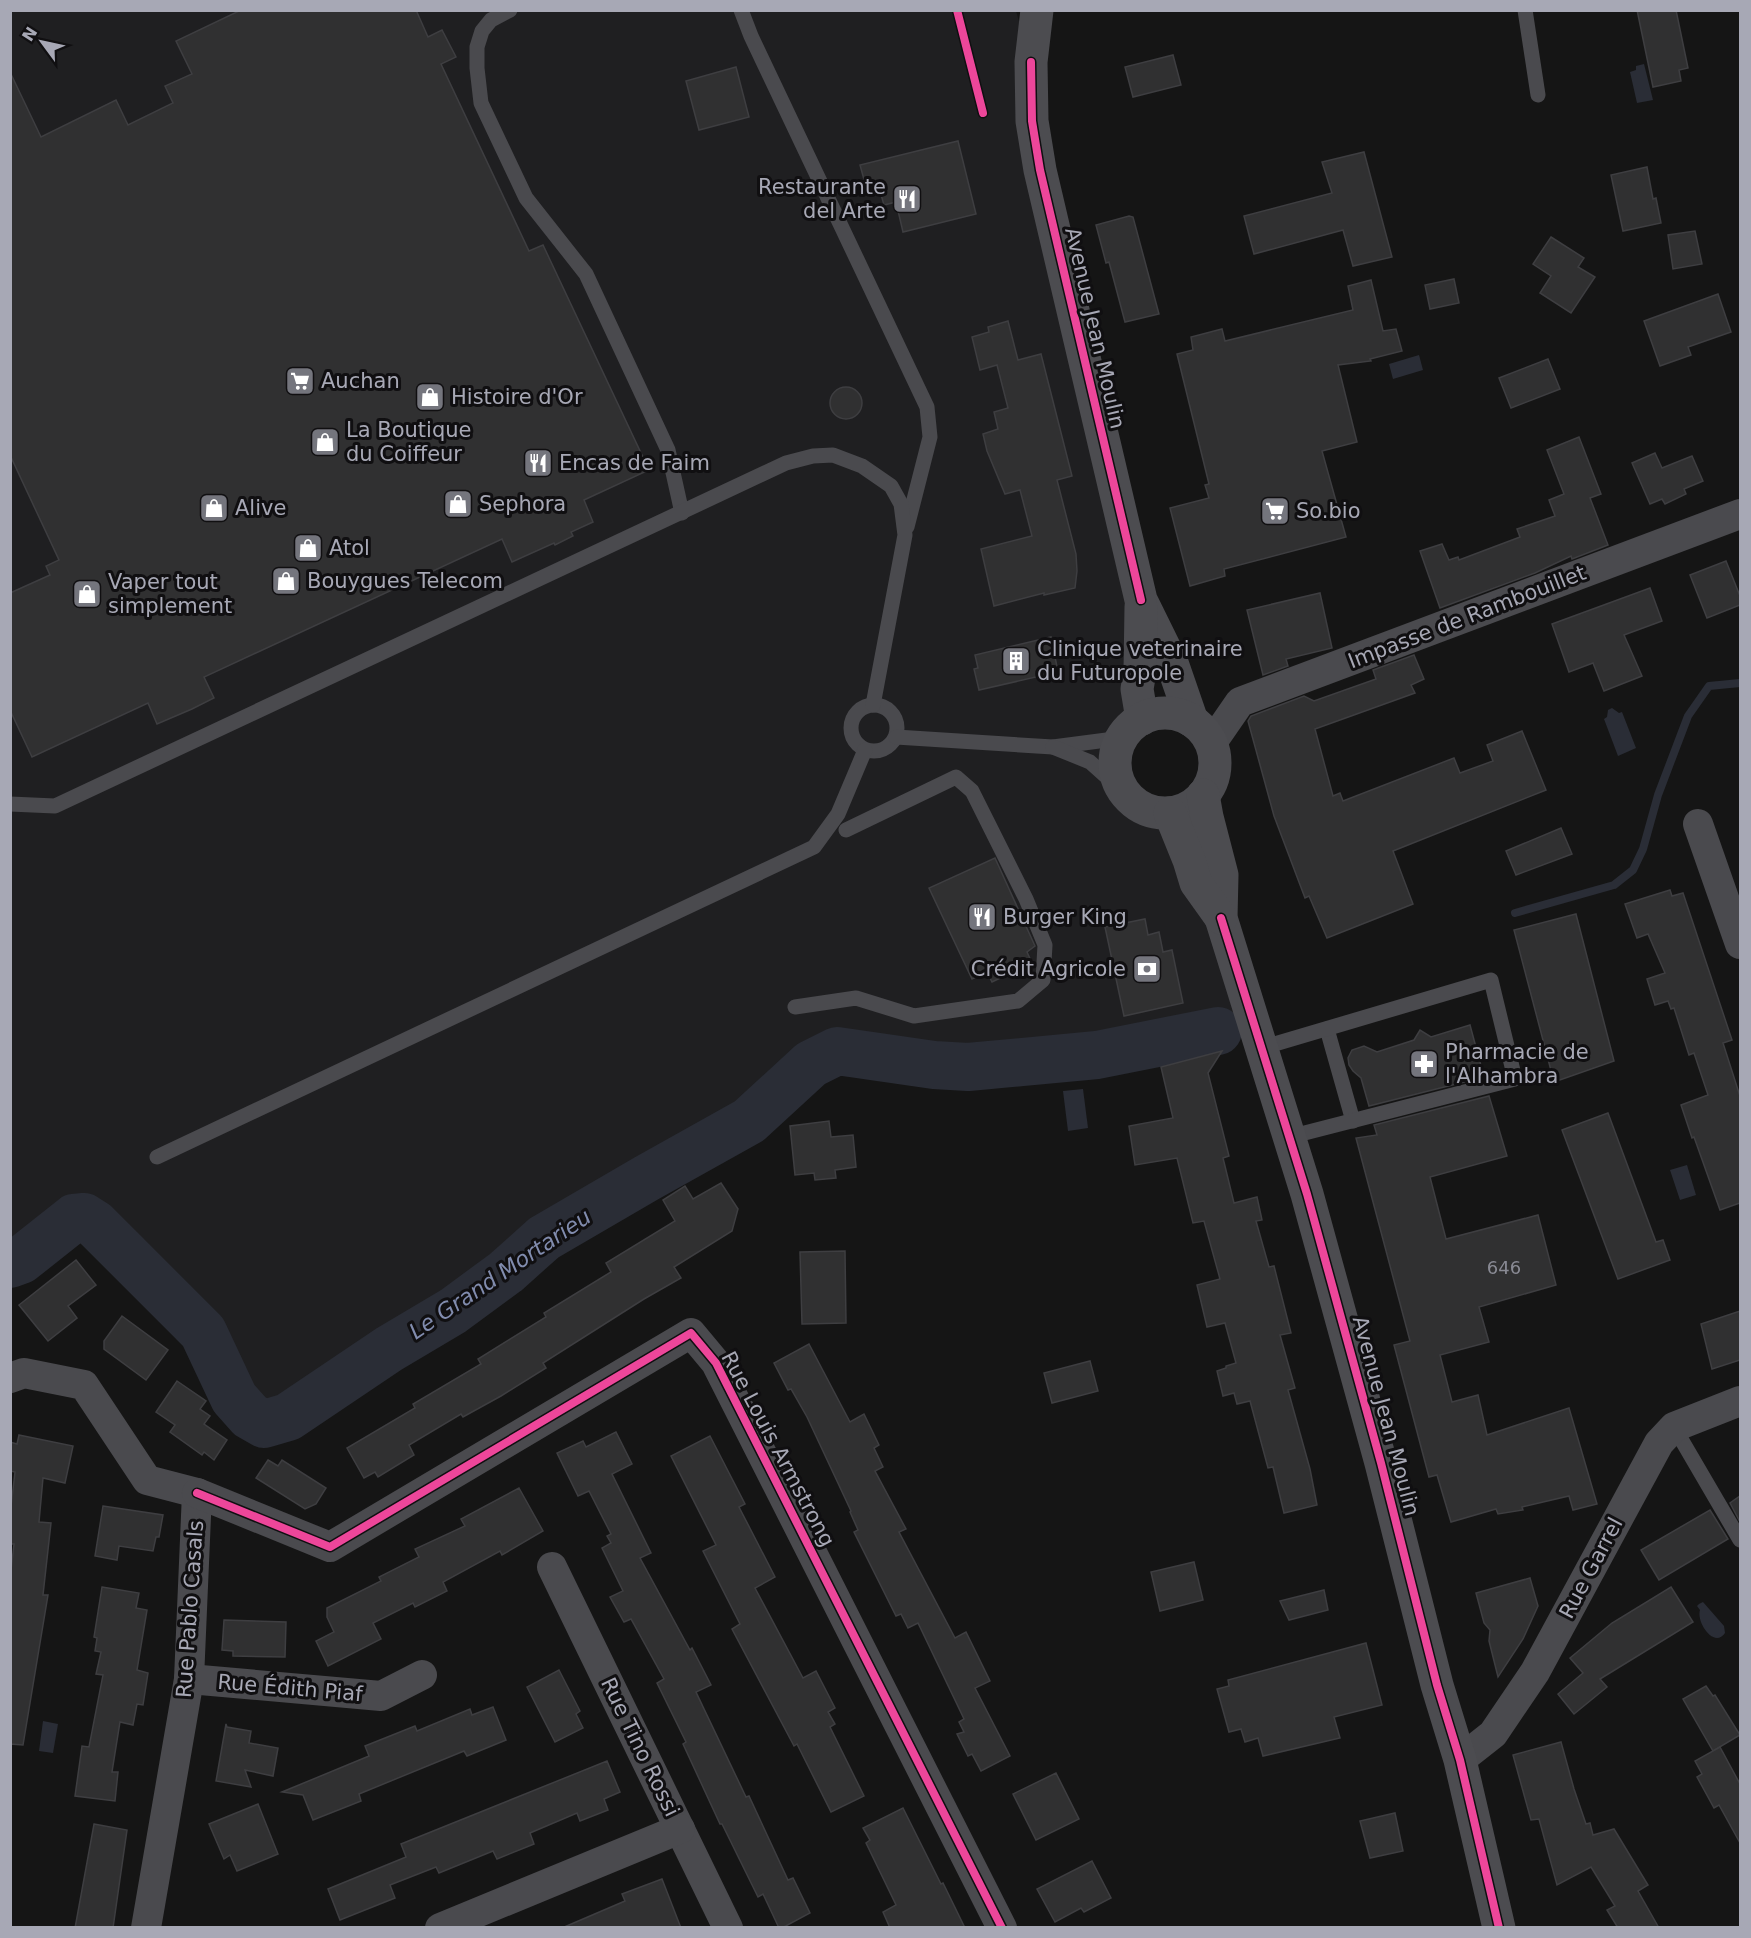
<svg xmlns="http://www.w3.org/2000/svg" width="1751" height="1938" font-family="'DejaVu Sans',sans-serif">
<style>
.built{fill:#1f1f21}
.water{fill:#2a2d36}
.lines{fill:none;stroke-linecap:round;stroke-linejoin:round}
.stream{stroke:#2a2d36;stroke-width:8}
.river{stroke:#2a2d36;stroke-width:48}
.building{fill:#303031;stroke:#3e3e41;stroke-width:1.5}
.service{stroke:#4a4a4e;stroke-width:15}
.minor{stroke:#4a4a4e;stroke-width:30}
.primary{stroke:#4c4c50;stroke-width:33}
.cycleway-casing{stroke:#100f11;stroke-width:11}
.cycleway{stroke:#ed469a;stroke-width:8}
.labels{text-anchor:middle;dominant-baseline:central;stroke-width:6;stroke-linejoin:round;paint-order:stroke}
.number-label{font-size:18px;fill:#898a94}
.poi-label{font-size:21px;fill:#a7a8b5;stroke:#100f11;text-anchor:start}
.street-label{font-size:21px;fill:#a7a8b5;stroke:#100f11}
.water-label{font-size:22px;font-style:italic;fill:#818cae;stroke:#100f11}
</style>
<rect width="100%" height="100%" fill="#151515"/>
<polygon class="built" points="10,11 1016,11 1031,62 1141,600 1131,727 1122,738 1118,747 1116,755 1116,772 1122,788 1128,796 1140,806 1156,812 1253,1023 1097,1055 968,1067 934,1065 837,1051 811,1064 749,1121 544,1238 506,1272 437,1321 389,1349 288,1417 264,1424 250,1416 234,1398 203,1332 95,1224 84,1218 74,1218 21,1260 11,1264"/>
<g class="water">
<polygon points="1644,64 1653,100 1637,103 1630,72 1636,70 1636,66"/>
<polygon points="1419,355 1423,370 1393,379 1389,364"/>
<polygon points="1612,708 1619,713 1622,712 1636,748 1618,756 1604,719 1607,717 1608,710"/>
<polygon points="1083,1089 1088,1128 1068,1131 1063,1091"/>
<polygon points="1687,1165 1696,1195 1680,1200 1670,1170"/>
<path d="M1703 1602 1724 1626 1725 1633C1714 1649 1696 1622 1700 1610L1697 1606 1699 1604Z"/>
<polygon points="43,1721 58,1724 53,1753 39,1751"/>
</g>
<g class="lines">
<polyline class="stream" points="1515,913 1614,885 1633,870 1643,849 1658,795 1688,716 1709,686 1740,683"/>
<polyline class="river" points="10,1264 21,1260 74,1218 84,1217 95,1224 203,1332 234,1398 250,1416 264,1424 288,1417 389,1349 453,1311 506,1272 544,1238 647,1178 749,1121 811,1064 837,1051 934,1065 968,1067 1097,1055 1218,1031"/>
</g>
<g class="building">
<polygon points="241,10 416,10 428,37 442,30 456,57 441,64 529,251 543,245 649,470 584,500 593,522 571,532 573,536 555,545 554,543 512,562 502,539 204,677 214,698 192,709 157,724 148,703 32,757 10,710 10,593 50,575 46,566 59,560 10,455 10,72 41,137 116,100 128,125 173,103 165,86 192,74 176,41"/>
<polygon points="1637,10 1676,10 1688,68 1679,70 1681,81 1653,87"/>
<polygon points="1173,55 1181,85 1133,97 1125,67"/>
<polygon points="736,67 749,117 699,130 686,81"/>
<polygon points="958,141 976,214 903,232 896,202 884,205 880,191 868,194 860,165"/>
<polygon points="1364,152 1392,257 1353,266 1343,230 1254,254 1244,216 1332,193 1322,162"/>
<polygon points="1647,167 1653,199 1656,198 1661,223 1623,231 1611,175"/>
<polygon points="1129,216 1133,217 1159,314 1125,322 1109,262 1106,263 1096,225"/>
<polygon points="1695,231 1702,264 1673,269 1668,235"/>
<polygon points="1551,237 1584,258 1578,267 1595,277 1571,313 1540,293 1551,276 1533,264"/>
<polygon points="1454,279 1459,303 1430,309 1425,285"/>
<polygon points="1371,280 1383,331 1396,329 1402,351 1370,359 1371,361 1338,365 1357,442 1322,451 1346,537 1224,569 1225,576 1190,586 1170,508 1209,498 1205,485 1209,484 1177,354 1193,350 1191,337 1222,329 1225,341 1353,310 1348,286"/>
<polygon points="1718,294 1731,332 1688,347 1691,355 1660,366 1644,321"/>
<polygon points="1008,321 1018,360 1041,354 1072,476 1057,480 1076,554 1077,571 1075,588 1044,595 1044,593 994,606 981,549 1032,536 1020,490 1005,494 987,451 983,434 998,429 994,412 1008,408 997,365 980,370 972,337 989,332 988,327"/>
<polygon points="1548,359 1560,389 1511,408 1499,378"/>
<circle cx="846" cy="403" r="16"/>
<polygon points="1579,437 1601,494 1590,498 1608,545 1572,559 1571,556 1535,573 1440,608 1420,551 1442,544 1449,560 1458,557 1459,560 1520,537 1517,529 1555,516 1549,500 1564,494 1547,450"/>
<polygon points="1655,453 1662,468 1692,456 1703,481 1684,489 1686,494 1665,504 1662,499 1650,504 1632,463"/>
<polygon points="1726,561 1740,596 1740,605 1707,618 1690,575"/>
<polygon points="1650,588 1662,621 1624,635 1642,676 1604,691 1593,663 1569,672 1552,624"/>
<polygon points="1320,593 1332,648 1286,659 1288,666 1263,675 1247,610"/>
<polygon points="1051,637 1058,672 979,690 974,669 978,668 975,655"/>
<polygon points="1414,655 1424,679 1411,685 1415,693 1315,729 1333,796 1340,793 1343,801 1454,758 1460,773 1493,761 1487,745 1522,731 1546,790 1393,851 1413,904 1327,938 1309,896 1305,898 1274,816 1248,721 1251,716 1304,696 1314,701 1376,679 1373,670"/>
<polygon points="1561,828 1572,854 1516,875 1506,851"/>
<polygon points="995,858 1035,946 1027,952 1032,963 992,982 987,972 972,979 929,888"/>
<polygon points="1670,890 1672,896 1683,893 1732,1040 1723,1043 1740,1096 1740,1203 1720,1210 1694,1137 1692,1138 1681,1105 1708,1095 1694,1053 1689,1055 1674,1008 1671,1009 1668,1001 1655,1005 1647,979 1665,973 1648,934 1637,938 1625,904"/>
<polygon points="1576,914 1614,1061 1554,1082 1514,930"/>
<polygon points="1145,919 1148,935 1159,932 1163,952 1172,950 1183,1003 1124,1016 1105,927"/>
<polygon points="1470,1025 1484,1077 1369,1106 1361,1078 1353,1071 1349,1065 1348,1058 1352,1050 1364,1046 1377,1052 1414,1040 1420,1030 1431,1037"/>
<polygon points="1222,1051 1208,1073 1229,1156 1223,1158 1234,1203 1257,1197 1262,1220 1256,1221 1269,1267 1274,1266 1291,1333 1280,1335 1295,1388 1288,1390 1310,1469 1317,1505 1284,1513 1273,1467 1268,1468 1250,1401 1237,1404 1234,1393 1223,1396 1217,1371 1226,1368 1226,1366 1236,1363 1225,1323 1207,1327 1197,1285 1220,1279 1204,1221 1193,1223 1177,1158 1135,1165 1129,1126 1173,1118 1161,1067"/>
<polygon points="1489,1096 1507,1156 1430,1177 1446,1239 1538,1215 1556,1285 1479,1307 1489,1342 1440,1355 1452,1402 1478,1395 1487,1435 1569,1408 1597,1504 1573,1510 1569,1496 1522,1507 1523,1510 1498,1514 1496,1509 1451,1522 1437,1475 1429,1477 1394,1345 1410,1341 1356,1138 1377,1135 1374,1125"/>
<polygon points="1608,1113 1656,1242 1663,1240 1670,1260 1618,1279 1562,1130"/>
<polygon points="829,1121 831,1137 853,1135 856,1167 835,1170 836,1178 815,1180 814,1173 795,1175 790,1126"/>
<polygon points="721,1183 738,1209 732,1231 674,1267 681,1278 644,1299 543,1363 546,1368 501,1396 463,1417 461,1414 409,1445 414,1455 378,1477 375,1472 364,1478 347,1448 415,1408 413,1404 481,1364 478,1359 546,1317 544,1313 611,1272 606,1263 675,1221 663,1200 685,1186 693,1199"/>
<polygon points="845,1251 846,1323 802,1324 800,1252"/>
<polygon points="76,1260 96,1285 68,1306 77,1318 48,1341 19,1305"/>
<polygon points="1740,1311 1740,1360 1712,1369 1701,1324"/>
<polygon points="122,1316 168,1350 146,1380 104,1349 104,1341"/>
<polygon points="809,1344 850,1422 864,1414 879,1445 874,1448 883,1467 875,1471 906,1529 899,1532 955,1638 966,1632 990,1681 975,1688 1010,1756 981,1771 972,1754 968,1756 957,1734 964,1732 959,1722 964,1719 918,1623 908,1628 901,1614 896,1616 854,1532 858,1530 850,1512 851,1511 807,1417 791,1389 788,1390 774,1363"/>
<polygon points="1090,1361 1098,1391 1052,1403 1044,1373"/>
<polygon points="177,1381 206,1401 200,1409 210,1416 204,1424 227,1440 214,1460 204,1452 202,1455 170,1432 175,1425 156,1412"/>
<polygon points="616,1432 632,1464 612,1474 651,1553 640,1558 690,1650 692,1648 711,1685 696,1692 746,1797 749,1796 788,1880 793,1878 810,1913 782,1928 779,1928 763,1894 758,1897 722,1824 720,1824 683,1744 686,1742 657,1683 664,1679 631,1619 624,1622 610,1597 623,1591 602,1548 611,1543 607,1536 611,1534 589,1491 578,1496 557,1453 583,1441 586,1447"/>
<polygon points="19,1435 73,1446 65,1483 43,1478 39,1522 51,1523 43,1595 48,1595 23,1745 10,1744 10,1579 14,1544 10,1544 10,1515 15,1472 10,1471 10,1442 17,1444"/>
<polygon points="710,1436 745,1504 739,1507 775,1577 755,1588 803,1678 816,1671 835,1708 828,1712 835,1724 830,1727 864,1796 831,1812 797,1744 794,1746 732,1629 740,1624 703,1551 716,1545 671,1456"/>
<polygon points="268,1460 278,1466 282,1460 326,1488 316,1504 305,1509 256,1478"/>
<polygon points="519,1488 543,1531 502,1555 500,1551 443,1582 447,1591 415,1607 413,1603 373,1623 381,1639 328,1666 316,1641 334,1632 327,1617 327,1608 381,1581 379,1577 419,1557 415,1549 465,1526 461,1519"/>
<polygon points="1740,1496 1740,1522 1730,1503"/>
<polygon points="103,1506 163,1515 159,1537 156,1537 153,1551 119,1546 117,1560 95,1556"/>
<polygon points="1710,1510 1728,1539 1659,1580 1641,1550"/>
<polygon points="1194,1562 1203,1600 1160,1611 1151,1572"/>
<polygon points="1530,1578 1538,1606 1523,1639 1498,1677 1489,1641 1490,1630 1484,1623 1476,1593"/>
<polygon points="102,1587 139,1593 136,1608 147,1610 137,1670 148,1673 143,1705 137,1704 133,1725 120,1722 112,1772 118,1772 115,1801 75,1796 82,1746 89,1747 103,1675 96,1674 101,1652 95,1651 97,1638 94,1637"/>
<polygon points="1671,1587 1693,1622 1600,1679 1607,1687 1574,1714 1558,1694 1583,1673 1570,1658 1612,1623"/>
<polygon points="1324,1590 1328,1610 1289,1620 1280,1601"/>
<polygon points="224,1620 286,1622 285,1657 233,1656 233,1651 222,1650"/>
<polygon points="1366,1643 1382,1705 1334,1717 1340,1738 1263,1756 1258,1738 1245,1742 1241,1729 1229,1732 1217,1689 1229,1686 1228,1680"/>
<polygon points="559,1670 580,1711 576,1714 583,1728 555,1742 527,1687"/>
<polygon points="1706,1686 1713,1696 1715,1695 1740,1735 1713,1751 1683,1699"/>
<polygon points="493,1707 506,1740 467,1756 464,1751 359,1794 361,1801 313,1820 303,1795 282,1792 369,1756 365,1746 415,1726 417,1731 470,1709 472,1715"/>
<polygon points="226,1724 227,1727 251,1731 249,1743 278,1748 273,1776 245,1770 251,1787 216,1781"/>
<polygon points="1561,1742 1574,1789 1586,1824 1590,1823 1593,1835 1614,1829 1648,1885 1638,1891 1659,1928 1618,1928 1607,1910 1615,1906 1591,1867 1557,1885 1539,1819 1531,1820 1513,1755"/>
<polygon points="1720,1747 1740,1784 1740,1843 1719,1805 1714,1808 1697,1777 1702,1774 1695,1761"/>
<polygon points="607,1761 620,1792 604,1799 608,1810 580,1821 577,1813 530,1833 534,1844 497,1859 493,1851 439,1873 436,1867 390,1885 395,1898 340,1920 328,1889 406,1857 401,1844"/>
<polygon points="1056,1773 1079,1819 1036,1840 1013,1794"/>
<polygon points="258,1804 278,1854 237,1871 230,1855 224,1859 209,1824"/>
<polygon points="903,1808 941,1884 943,1883 965,1928 890,1928 883,1912 896,1905 866,1843 870,1840 863,1828"/>
<polygon points="1395,1813 1403,1851 1370,1858 1360,1821"/>
<polygon points="94,1824 127,1830 113,1928 75,1928"/>
<polygon points="1092,1861 1111,1898 1084,1912 1081,1908 1055,1922 1037,1889"/>
<polygon points="662,1879 681,1928 562,1928 625,1901 622,1894"/>
</g>
<g class="lines">
<g class="service">
<polyline points="510,10 491,20 482,31 477,47 477,68 481,103 526,198 586,274 668,450 682,513"/>
<polyline points="741,10 751,36 927,407 930,437 907,527"/>
<polyline points="1525,10 1538,95"/>
<circle cx="874" cy="728" r="23"/>
<polyline points="896,737 1053,747 1122,738"/>
<polyline points="1053,747 1090,762 1128,796"/>
<polyline points="10,804 55,806 786,463 813,456 833,455 862,466 891,486 901,504 905,535 873,705"/>
<polyline points="795,1007 856,998 914,1016 1018,1001 1043,980 1045,945 1026,899 972,791 956,777 846,830"/>
<polyline points="1327,1029 1353,1121"/>
<polyline points="1261,1048 1491,980 1515,1079 1289,1137"/>
<polyline points="157,1157 814,847 838,814 865,750"/>
<polyline points="1674,1427 1740,1540"/>
</g>
<g class="minor">
<polyline points="1211,744 1240,702 1740,514"/>
<polyline points="1698,824 1740,944"/>
<polyline points="10,1378 24,1373 84,1385 147,1480 197,1493 189,1679 146,1928"/>
<polyline points="197,1493 330,1547 691,1333 716,1363 1002,1928"/>
<polyline points="552,1567 728,1928"/>
<polyline points="189,1679 381,1696 422,1675"/>
<polyline points="1460,1760 1493,1734 1535,1672 1659,1443 1674,1427 1740,1401"/>
<polyline points="440,1928 680,1829"/>
</g>
<g class="primary">
<polyline points="1037,10 1031,62 1032,121 1040,170 1141,600 1172,663 1192,721"/>
<polyline points="1141,607 1140,671 1137,689 1142,719"/>
<circle cx="1165" cy="763" r="50"/>
<polyline points="1203,795 1207,817 1222,875 1221,918 1307,1194 1381,1463 1437,1685 1460,1760 1499,1928"/>
<polyline points="1170,813 1189,860 1196,883 1221,918"/>
</g>
<g class="cycleway-casing">
<g id="cycleway">
<polyline points="957,10 983,113"/>
<polyline points="1031,62 1032,121 1040,170 1141,600"/>
<polyline points="1221,918 1307,1194 1381,1463 1437,1685 1460,1760 1499,1928"/>
<polyline points="197,1493 330,1547 691,1333 716,1363 1002,1928"/>
</g>
</g>
<use href="#cycleway" class="cycleway"/>
</g>
<defs>
<g id="restaurant-square" transform="scale(1.5)"><rect x="-9" y="-9" width="18" height="18" rx="4" fill="#74757d" stroke="#100f11"/><path d="M-5-6h1v4h1v-4h1v4h1v-4h1v5L-1.5 .5V6h-2V.5L-5-1ZM5-6V6H3V1.5H1.5Q1.5-4 5-6Z" fill="#fff"/></g>
<g id="supermarket-square" transform="scale(1.5)"><rect x="-9" y="-9" width="18" height="18" rx="4" fill="#74757d" stroke="#100f11"/><path d="M-6-5.5h2.5l.6 2H6L4.5 2H-2.5L-4.4-4H-6ZM-1.5 3.2a1.3 1.3 0 1 0 .1 0ZM3 3.2a1.3 1.3 0 1 0 .1 0Z" fill="#fff"/></g>
<g id="shop-square" transform="scale(1.5)"><rect x="-9" y="-9" width="18" height="18" rx="4" fill="#74757d" stroke="#100f11"/><path d="M-5-2.5h2.3a2.7 3.5 0 0 1 5.4 0H5L5.5 6h-11ZM-1.5-2.5h3a1.5 2.3 0 0 0-3 0Z" fill="#fff"/></g>
<g id="building-square" transform="scale(1.5)"><rect x="-9" y="-9" width="18" height="18" rx="4" fill="#74757d" stroke="#100f11"/><path d="M-4-6H4V6H1V3H-1V6H-4ZM-2.5-4.3h1.7v1.8h-1.7ZM.8-4.3h1.7v1.8H.8ZM-2.5-1h1.7V.8h-1.7ZM.8-1h1.7V.8H.8Z" fill="#fff"/></g>
<g id="bank-square" transform="scale(1.5)"><rect x="-9" y="-9" width="18" height="18" rx="4" fill="#74757d" stroke="#100f11"/><path d="M-6-4H6V4H-6ZM0-2.3a2.3 2.3 0 1 0 0 4.6a2.3 2.3 0 1 0 0-4.6Z" fill="#fff"/></g>
<g id="pharmacy-square" transform="scale(1.5)"><rect x="-9" y="-9" width="18" height="18" rx="4" fill="#74757d" stroke="#100f11"/><path d="M-2-6h4v4h4v4h-4v4h-4v-4h-4v-4h4Z" fill="#fff"/></g>
</defs>
<g fill-rule="evenodd">
<use href="#restaurant-square" x="907" y="199"/>
<use href="#supermarket-square" x="300" y="381"/>
<use href="#shop-square" x="430" y="397"/>
<use href="#shop-square" x="325" y="442"/>
<use href="#restaurant-square" x="538" y="463"/>
<use href="#shop-square" x="458" y="504"/>
<use href="#shop-square" x="214" y="508"/>
<use href="#supermarket-square" x="1275" y="511"/>
<use href="#shop-square" x="308" y="548"/>
<use href="#shop-square" x="286" y="581"/>
<use href="#shop-square" x="87" y="594"/>
<use href="#building-square" x="1016" y="661"/>
<use href="#restaurant-square" x="982" y="917"/>
<use href="#bank-square" x="1147" y="969"/>
<use href="#pharmacy-square" x="1424" y="1064"/>
</g>
<g class="labels">
<g class="number-label">
<text x="1504" y="1267">646</text>
</g>
<g class="poi-label">
<text x="886" y="187" text-anchor="end">Restaurante<tspan x="886" dy="24">del Arte</tspan></text>
<text x="321" y="381">Auchan</text>
<text x="451" y="397">Histoire d'Or</text>
<text x="346" y="430">La Boutique<tspan x="346" dy="24">du Coiffeur</tspan></text>
<text x="559" y="463">Encas de Faim</text>
<text x="479" y="504">Sephora</text>
<text x="235" y="508">Alive</text>
<text x="1296" y="511">So.bio</text>
<text x="329" y="548">Atol</text>
<text x="307" y="581">Bouygues Telecom</text>
<text x="108" y="582">Vaper tout<tspan x="108" dy="24">simplement</tspan></text>
<text x="1037" y="649">Clinique veterinaire<tspan x="1037" dy="24">du Futuropole</tspan></text>
<text x="1003" y="917">Burger King</text>
<text x="1126" y="969" text-anchor="end">Crédit Agricole</text>
<text x="1445" y="1052">Pharmacie de<tspan x="1445" dy="24">l'Alhambra</tspan></text>
</g>
<g class="street-label">
<text transform="translate(1095 328) rotate(77)">Avenue Jean Moulin</text>
<text transform="translate(1467 617) rotate(-21)">Impasse de Rambouillet</text>
<text transform="translate(1386 1416) rotate(75)">Avenue Jean Moulin</text>
<text transform="translate(778 1449) rotate(62)">Rue Louis Armstrong</text>
<text transform="translate(1591 1568) rotate(-62)">Rue Garrel</text>
<text transform="translate(190 1609) rotate(-86)">Rue Pablo Casals</text>
<text transform="translate(290 1688) rotate(5)">Rue Édith Piaf</text>
<text transform="translate(640 1747) rotate(64)">Rue Tino Rossi</text>
</g>
<g class="water-label">
<text transform="translate(500 1274) rotate(-34)">Le Grand Mortarieu</text>
</g>
</g>
<rect width="1751" height="1938" fill="none" stroke="#a7a8b5" stroke-width="24"/>
<g transform="translate(42 42) rotate(303)" stroke="#100f11" stroke-width="4.5" paint-order="stroke">
<path d="M0-4.5L10 22L0 15L-10 22Z" fill="#a7a8b5"/>
<text y="-9" font-size="16" font-weight="bold" text-anchor="middle" fill="#a7a8b5">N</text>
</g>
</svg>
